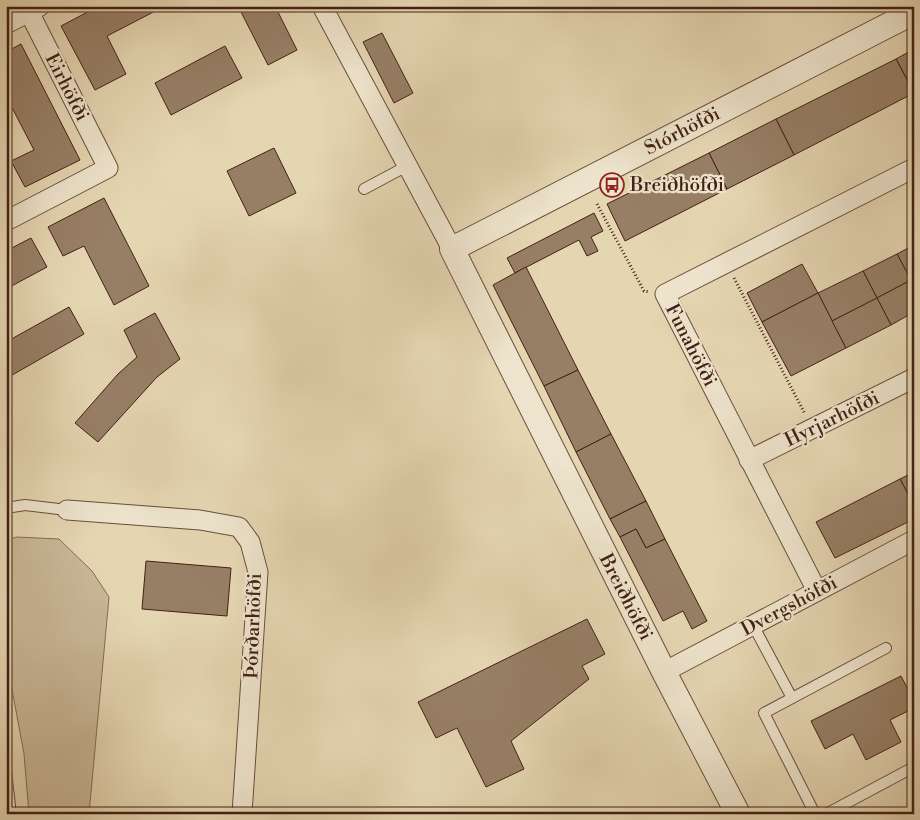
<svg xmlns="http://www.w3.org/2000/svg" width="920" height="820" font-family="'Libre Bodoni',serif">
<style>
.green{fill:#c9b797;stroke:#866c56}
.building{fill:#977f66;stroke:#422114}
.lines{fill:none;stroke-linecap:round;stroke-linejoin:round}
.service-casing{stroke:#6b4e3c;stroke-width:12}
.minor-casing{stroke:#6b4e3c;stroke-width:21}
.tertiary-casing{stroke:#6b4e3c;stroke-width:26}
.path{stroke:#422114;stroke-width:3;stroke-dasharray:1 2.5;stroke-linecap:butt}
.service{stroke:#eee4cd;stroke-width:10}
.minor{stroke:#eee4cd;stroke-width:19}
.tertiary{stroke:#eee4cd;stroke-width:24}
.labels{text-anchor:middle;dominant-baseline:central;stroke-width:4.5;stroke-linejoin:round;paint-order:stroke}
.street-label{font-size:19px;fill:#422114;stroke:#eee4cd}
.poi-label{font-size:19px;fill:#422114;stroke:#eee4cd;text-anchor:start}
</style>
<rect width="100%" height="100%" fill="#e5d6b2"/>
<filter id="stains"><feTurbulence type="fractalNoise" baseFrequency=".004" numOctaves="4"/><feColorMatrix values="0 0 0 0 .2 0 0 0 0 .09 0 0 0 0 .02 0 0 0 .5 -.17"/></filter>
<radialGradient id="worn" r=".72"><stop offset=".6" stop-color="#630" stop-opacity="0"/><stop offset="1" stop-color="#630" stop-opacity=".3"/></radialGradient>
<polygon class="green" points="17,537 59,539 92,571 109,597 89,814 29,814 24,754 6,657 6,540"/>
<g class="building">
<polygon points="99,6 165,6 107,36 126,74 95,90 61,26"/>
<polygon points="238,6 275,6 297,50 268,65"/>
<polygon points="382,33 413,93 394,103 363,42"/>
<polygon points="21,44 80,160 25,187 11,161 34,150 6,96 6,52"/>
<polygon points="225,46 242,78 171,115 155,83"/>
<polygon points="914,49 914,92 896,59"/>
<polygon points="896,59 914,93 794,155 776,119"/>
<polygon points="776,119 794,155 727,189 709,153"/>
<polygon points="274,148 296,193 249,216 227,171"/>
<polygon points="709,153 727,189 625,241 607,204"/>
<polygon points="104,198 149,286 114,305 84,246 63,256 48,227"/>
<polygon points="594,213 603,231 591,237 598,251 587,256 579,240 515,273 507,258"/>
<polygon points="31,238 47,267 6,289 6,251"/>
<polygon points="914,245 914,278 911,280 897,254"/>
<polygon points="897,254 911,280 877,298 863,271"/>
<polygon points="802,264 818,293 762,322 747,293"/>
<polygon points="526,267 578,370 544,386 493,285"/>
<polygon points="863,271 877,298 832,321 818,293"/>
<polygon points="911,280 914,286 914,312 891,325 877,298"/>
<polygon points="818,293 846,348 791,376 762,322"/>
<polygon points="877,298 891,325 846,348 832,321"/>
<polygon points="69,307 84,334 7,378 6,342"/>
<polygon points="155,313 180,359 157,377 98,442 75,423 118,374 137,357 124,330"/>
<polygon points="578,370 611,434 576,452 544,386"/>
<polygon points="611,434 646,501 610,519 576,452"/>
<polygon points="914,472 914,505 900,479"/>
<polygon points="900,479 914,505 914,519 835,558 816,522"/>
<polygon points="646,501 665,539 646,548 636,529 620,537 610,519"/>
<polygon points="636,529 646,548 665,539 707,621 692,629 683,611 663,621 620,537"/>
<polygon points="146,561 231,568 227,616 142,609"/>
<polygon points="587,619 605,654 582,666 589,679 511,741 524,769 486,787 457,728 436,738 418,702"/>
<polygon points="901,676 914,701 914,708 890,720 901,742 866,760 853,734 825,749 811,721"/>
</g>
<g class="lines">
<g class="service-casing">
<g id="service">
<polyline points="364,189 407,166"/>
<polyline points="6,508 25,505 67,510"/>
<polyline points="753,625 792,698"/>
<polyline points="6,771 11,814"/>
<polyline points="815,814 764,713 886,648"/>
<polyline points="826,814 914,767"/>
</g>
</g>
<g class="minor-casing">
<g id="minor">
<polyline points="322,6 452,249"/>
<polyline points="6,24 40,6"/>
<polyline points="6,221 108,168 26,6"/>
<polyline points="749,460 914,378"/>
<polyline points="67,510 200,520 239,527 250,542 258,572 242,814"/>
<polyline points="817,591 665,294 914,168"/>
<polyline points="664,672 914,540"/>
</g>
</g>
<g class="tertiary-casing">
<g id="tertiary">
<path id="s1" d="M738 814 664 672 452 249 914 12"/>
</g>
</g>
<g class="path">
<polyline points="597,204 644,291 650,292"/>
<polyline points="734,278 805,414"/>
</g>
<use href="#service" class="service"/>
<use href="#minor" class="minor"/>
<use href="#tertiary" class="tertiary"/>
</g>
<defs>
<g id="bus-ring" transform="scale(1.25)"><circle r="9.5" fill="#eee4cd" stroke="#8f2418" stroke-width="1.5"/><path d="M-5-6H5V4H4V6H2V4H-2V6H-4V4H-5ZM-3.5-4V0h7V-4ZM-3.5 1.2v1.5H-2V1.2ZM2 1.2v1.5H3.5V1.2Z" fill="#8f2418"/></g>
</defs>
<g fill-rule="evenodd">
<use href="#bus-ring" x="612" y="185"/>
</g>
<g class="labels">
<g class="street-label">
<text transform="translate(67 87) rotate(63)">Eirhöfði</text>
<text stroke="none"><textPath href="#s1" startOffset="892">Stórhöfði</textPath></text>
<text transform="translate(691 345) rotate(63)">Funahöfði</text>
<text transform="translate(832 419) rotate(-26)">Hyrjarhöfði</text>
<text transform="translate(626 597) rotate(63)">Breiðhöfði</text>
<text transform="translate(789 606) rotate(-28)">Dvergshöfði</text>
<text transform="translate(253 626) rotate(-88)">Þórðarhöfði</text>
</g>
<g class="poi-label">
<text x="630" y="185">Breiðhöfði</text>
</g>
</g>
<rect width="920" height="820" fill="none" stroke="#e5d6b2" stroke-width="25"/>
<rect x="8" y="8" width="905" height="805" fill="none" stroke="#422114" stroke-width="2.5"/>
<rect x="12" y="12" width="895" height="795" fill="none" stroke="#422114"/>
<rect width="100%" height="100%" filter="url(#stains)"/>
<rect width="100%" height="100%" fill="url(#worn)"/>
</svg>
